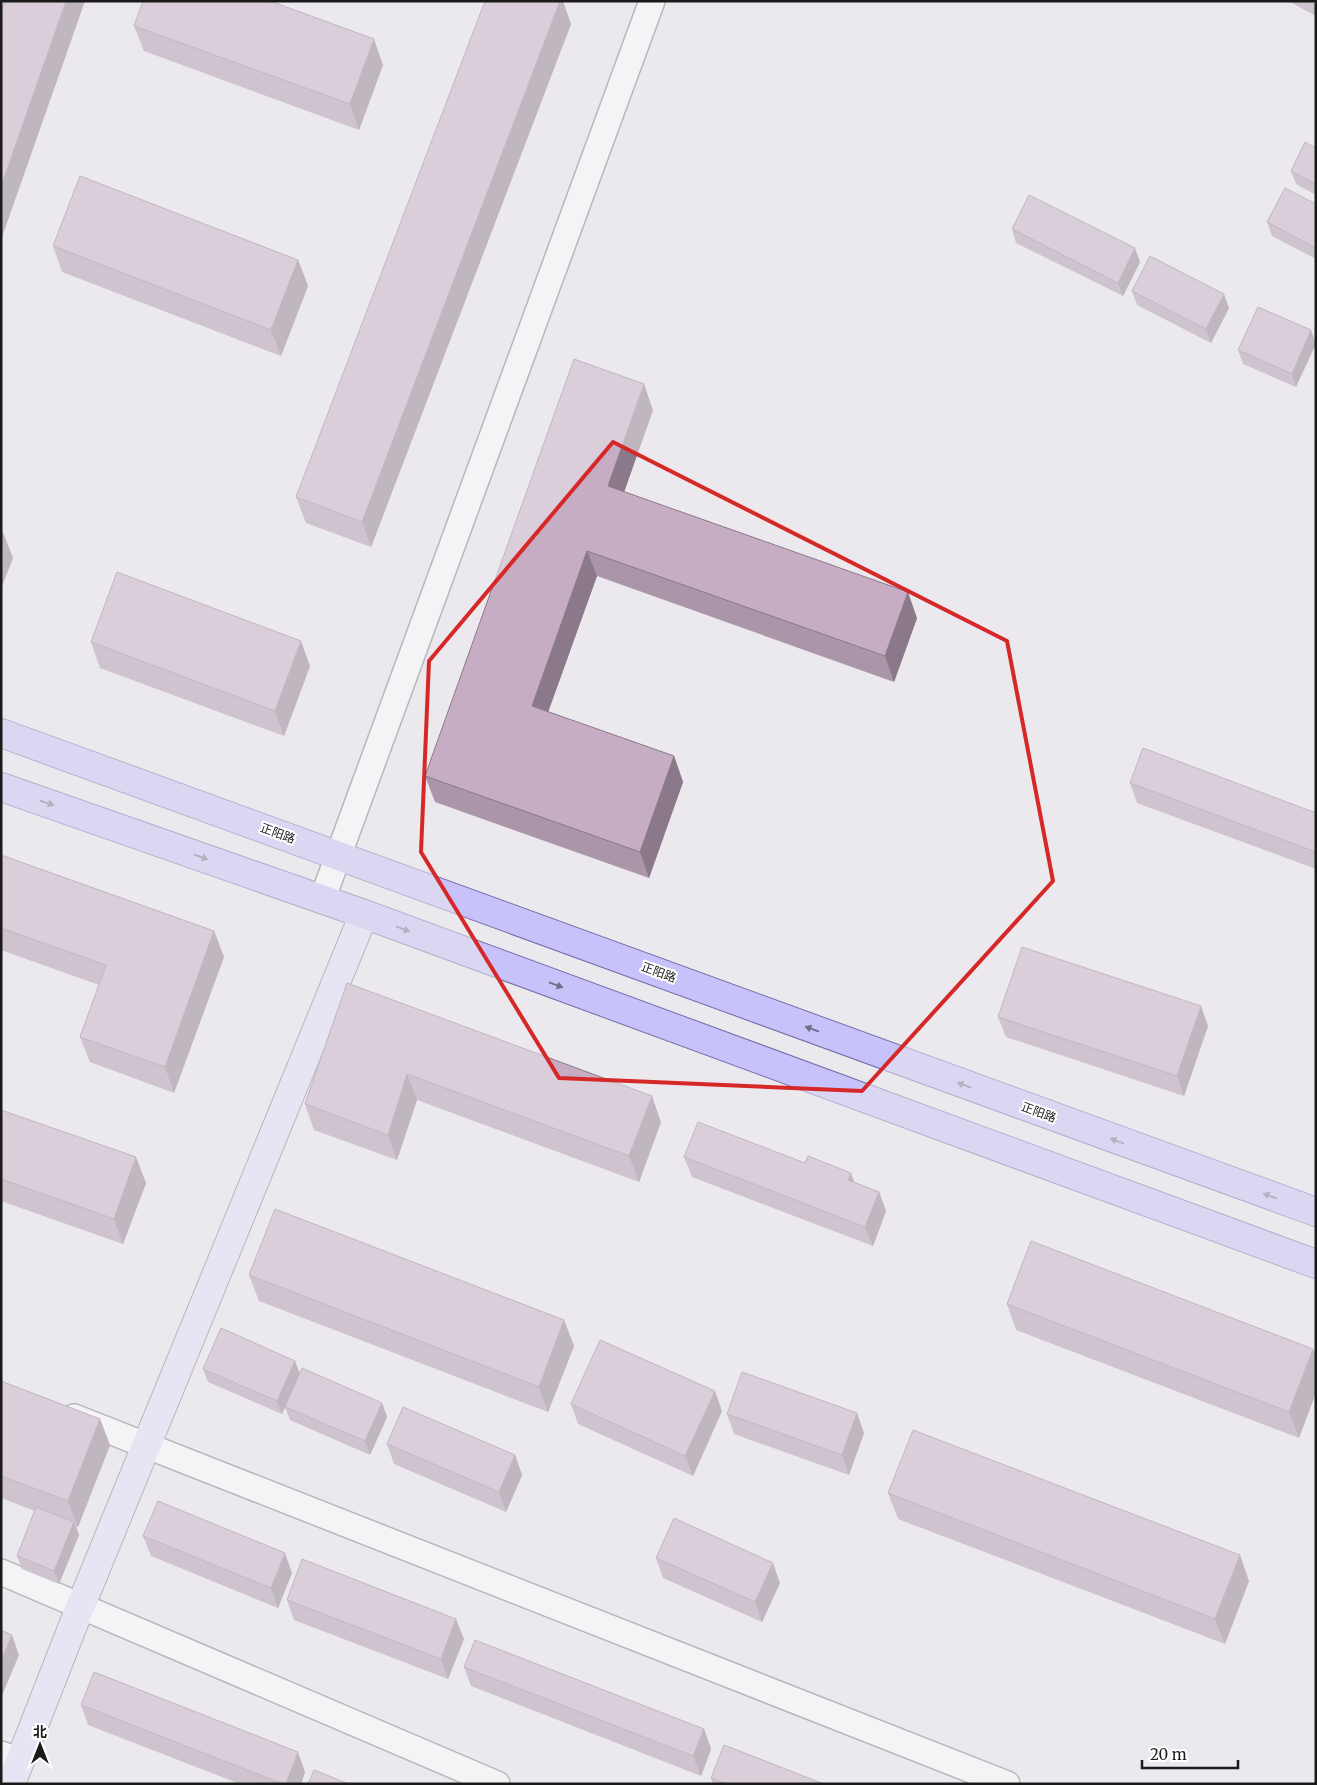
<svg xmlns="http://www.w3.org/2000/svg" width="1317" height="1785" font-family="Merriweather,'Noto Sans SC',serif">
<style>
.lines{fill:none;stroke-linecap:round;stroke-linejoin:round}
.street-casing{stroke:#7a797c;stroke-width:28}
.secondary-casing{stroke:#7a797c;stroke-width:30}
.primary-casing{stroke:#736da9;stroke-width:30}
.street{stroke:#fff;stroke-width:25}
.secondary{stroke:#e3e1fc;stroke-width:28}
.primary{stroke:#c8c2fa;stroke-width:28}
.wall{fill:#aa95a9}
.shaded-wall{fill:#8b7989}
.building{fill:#c6adc4;stroke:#8b7989}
.oneway{fill:#726e8a}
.marked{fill:none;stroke:#d62828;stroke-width:4;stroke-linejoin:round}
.labels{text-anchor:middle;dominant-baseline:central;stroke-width:4;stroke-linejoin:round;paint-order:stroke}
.street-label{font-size:12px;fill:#1b1a1b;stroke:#fff}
</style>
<rect width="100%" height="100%" fill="#ebe9ed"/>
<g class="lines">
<g class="street-casing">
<g id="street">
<polyline points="322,900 652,1"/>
<polyline points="74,1417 1007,1784"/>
<polyline points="1,1572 497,1784"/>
<polyline points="1,1754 20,1761"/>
</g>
</g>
<g class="secondary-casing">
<polyline id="secondary" points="11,1784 81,1605 364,914"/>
</g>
<g class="primary-casing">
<g id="primary">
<polyline points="1,733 1316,1212"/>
<polyline points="1,787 364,914 1316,1264"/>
</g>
</g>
<use href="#street" class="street"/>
<use href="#secondary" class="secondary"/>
<use href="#primary" class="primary"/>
</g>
<g class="wall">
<polygon points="1289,1 1316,1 1316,16 1290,2"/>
<polygon points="571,24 371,547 306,523 296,497"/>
<polygon points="134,26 383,65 359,130 144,51"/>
<polygon points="1316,148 1316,195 1296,184 1291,171"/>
<polygon points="1316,204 1316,259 1272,236 1267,222"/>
<polygon points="1012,229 1140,262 1123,296 1016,243"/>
<polygon points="53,246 298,260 308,286 281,356 62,272"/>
<polygon points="1132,291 1229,308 1211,343 1137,305"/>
<polygon points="1311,330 1296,387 1243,364 1238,350"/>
<polygon points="653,410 624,492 917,618 894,682 597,576 548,712 674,756 683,782 649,878 435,802 425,776"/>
<polygon points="91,642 310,666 284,736 100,668"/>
<polygon points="1130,783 1316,813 1316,869 1137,803"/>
<polygon points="1,855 214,931 224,957 174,1093 90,1062 80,1037 99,985 1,950"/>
<polygon points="347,983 661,1122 639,1182 417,1100 397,1160 314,1130 305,1104"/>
<polygon points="998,1017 1208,1026 1184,1096 1006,1037"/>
<polygon points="1,1110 146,1183 123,1244 1,1201"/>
<polygon points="684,1157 854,1182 879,1192 886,1211 873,1246 692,1177"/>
<polygon points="249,1275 564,1320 574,1346 548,1412 259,1301"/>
<polygon points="1007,1304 1313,1349 1299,1438 1016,1330"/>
<polygon points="295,1361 300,1374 382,1403 387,1417 370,1455 290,1420 285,1407 282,1414 208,1382 203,1369"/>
<polygon points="1,1381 100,1419 110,1445 78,1527 76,1526 79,1535 59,1584 22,1569 17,1556 35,1511 1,1498"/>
<polygon points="571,1404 722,1411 693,1476 578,1424"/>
<polygon points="727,1414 864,1433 849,1475 734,1434"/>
<polygon points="387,1444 515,1455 522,1475 506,1512 394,1464"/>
<polygon points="888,1493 1249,1581 1225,1644 898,1519"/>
<polygon points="143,1536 292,1573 278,1608 151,1556"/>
<polygon points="656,1558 780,1583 762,1622 663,1578"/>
<polygon points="287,1600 464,1639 448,1679 294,1620"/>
<polygon points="464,1667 704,1729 711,1749 701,1776 471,1686"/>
<polygon points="81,1705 305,1772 301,1784 240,1784 88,1725"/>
<polygon points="711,1778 824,1784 713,1784"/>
</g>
<g class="shaded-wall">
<polygon points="66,1 85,1 1,240 1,187"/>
<polygon points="560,1 563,1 571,24 371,547 362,522"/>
<polygon points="374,39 383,65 359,130 350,104"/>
<polygon points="1135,248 1140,262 1123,296 1118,283"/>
<polygon points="298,260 308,286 281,356 271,330"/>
<polygon points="1224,294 1229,308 1211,343 1206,329"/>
<polygon points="1311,330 1316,344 1296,387 1292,374"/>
<polygon points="644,384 653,410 617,512 608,486"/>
<polygon points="3,532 13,558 1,589 1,538"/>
<polygon points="587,551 597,576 541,732 532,706"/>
<polygon points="908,592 917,618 894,682 885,656"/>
<polygon points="301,641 310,666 284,736 275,711"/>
<polygon points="674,756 683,782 649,878 640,852"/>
<polygon points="214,931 224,957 174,1093 165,1067"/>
<polygon points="1201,1006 1208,1026 1184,1096 1177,1076"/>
<polygon points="407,1074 417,1100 397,1160 388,1135"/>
<polygon points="652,1096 661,1122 639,1182 629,1156"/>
<polygon points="136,1157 146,1183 123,1244 114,1219"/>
<polygon points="851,1173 858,1193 848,1180"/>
<polygon points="879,1192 886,1211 873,1246 865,1227"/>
<polygon points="564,1320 574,1346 548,1412 539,1387"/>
<polygon points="1313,1349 1316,1356 1316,1393 1299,1438 1289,1412"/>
<polygon points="295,1361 300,1375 282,1414 277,1401"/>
<polygon points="715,1391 722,1411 693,1476 685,1456"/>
<polygon points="382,1403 387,1417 370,1455 365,1441"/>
<polygon points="857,1413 864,1433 849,1475 842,1455"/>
<polygon points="100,1419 110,1445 78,1527 68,1501"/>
<polygon points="515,1455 522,1475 506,1512 499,1492"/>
<polygon points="74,1522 79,1535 59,1584 54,1571"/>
<polygon points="285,1553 292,1573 278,1608 271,1588"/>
<polygon points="1240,1555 1249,1581 1225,1644 1215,1619"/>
<polygon points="773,1563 780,1583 762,1622 755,1602"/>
<polygon points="456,1619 464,1639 448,1679 441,1659"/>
<polygon points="12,1635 19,1655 1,1698 1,1661"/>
<polygon points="704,1729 711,1749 701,1776 693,1756"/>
<polygon points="298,1752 305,1772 301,1784 286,1784"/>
</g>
<g class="building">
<polygon points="5,1 66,1 1,187 1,13"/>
<polygon points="143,1 270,1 374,39 350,104 134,26"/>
<polygon points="485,1 560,1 362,522 296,497"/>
<polygon points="1305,142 1316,148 1316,184 1291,171"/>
<polygon points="80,176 298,260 271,330 53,246"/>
<polygon points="1285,188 1316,204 1316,248 1267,222"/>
<polygon points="1029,195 1135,248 1118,283 1012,229"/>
<polygon points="1150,256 1224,294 1206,329 1132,291"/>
<polygon points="1258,307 1311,330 1292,374 1238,350"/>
<polygon points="574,359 644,384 608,486 908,592 885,656 587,551 532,706 674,756 640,852 425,776"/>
<polygon points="117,572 301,641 275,711 91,642"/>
<polygon points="1143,748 1316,813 1316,852 1130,783"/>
<polygon points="1,855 214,931 165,1067 80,1037 106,965 1,928"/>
<polygon points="1022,947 1201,1006 1177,1076 998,1017"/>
<polygon points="347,983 652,1096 629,1156 407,1074 388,1135 305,1104"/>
<polygon points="1,1110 136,1157 114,1219 1,1179"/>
<polygon points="698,1122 805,1163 808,1156 851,1173 848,1180 879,1192 865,1227 684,1157"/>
<polygon points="275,1209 564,1320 539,1387 249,1275"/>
<polygon points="1031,1241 1313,1349 1289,1412 1007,1304"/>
<polygon points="221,1328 295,1361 277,1401 203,1369"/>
<polygon points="600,1340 715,1391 685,1456 571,1404"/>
<polygon points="302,1368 382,1403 365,1441 285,1407"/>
<polygon points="742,1372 857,1413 842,1455 727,1414"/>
<polygon points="1,1381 100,1419 68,1501 1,1476"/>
<polygon points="403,1407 515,1455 499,1492 387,1444"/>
<polygon points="913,1430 1240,1555 1215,1619 888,1493"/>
<polygon points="158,1501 285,1553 271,1588 143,1536"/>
<polygon points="36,1507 74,1522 54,1571 17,1556"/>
<polygon points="674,1518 773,1563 755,1602 656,1558"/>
<polygon points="302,1559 456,1619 441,1659 287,1600"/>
<polygon points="1,1630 12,1635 1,1661"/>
<polygon points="475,1640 704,1729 693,1756 464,1667"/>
<polygon points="94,1672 298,1752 286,1784 283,1784 81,1705"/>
<polygon points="724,1745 824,1784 726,1784 711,1778"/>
<polygon points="314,1770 349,1784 308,1784"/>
</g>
<defs><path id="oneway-solid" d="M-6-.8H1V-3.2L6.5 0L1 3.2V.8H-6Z" transform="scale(1.25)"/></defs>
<g class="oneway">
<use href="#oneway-solid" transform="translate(47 803) rotate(19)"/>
<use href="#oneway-solid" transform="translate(201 857) rotate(19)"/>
<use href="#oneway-solid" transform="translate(403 929) rotate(20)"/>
<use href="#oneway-solid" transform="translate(556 985) rotate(20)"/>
<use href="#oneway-solid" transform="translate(812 1029) rotate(-160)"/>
<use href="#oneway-solid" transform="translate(964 1085) rotate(-160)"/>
<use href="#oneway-solid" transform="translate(1117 1141) rotate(-160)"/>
<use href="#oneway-solid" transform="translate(1270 1196) rotate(-160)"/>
</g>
<path d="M0 0H1317V1785H0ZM613 442 1007 641 1053 881 862 1091 559 1078 421 852 429 661Z" fill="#ebe9ed" fill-opacity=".55" fill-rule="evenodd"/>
<path class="marked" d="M613 442 1007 641 1053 881 862 1091 559 1078 421 852 429 661Z"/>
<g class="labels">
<g class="street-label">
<text transform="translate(278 833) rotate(20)">正阳路</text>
<text transform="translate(659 972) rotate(20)">正阳路</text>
<text transform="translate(1039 1112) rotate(20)">正阳路</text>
</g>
</g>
<rect width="1317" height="1785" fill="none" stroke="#1b1a1b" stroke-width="5"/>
<g transform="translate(40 1745)" stroke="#ffffff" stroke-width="4" paint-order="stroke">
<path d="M0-4L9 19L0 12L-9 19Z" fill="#1b1a1b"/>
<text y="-8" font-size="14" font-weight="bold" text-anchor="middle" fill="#1b1a1b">北</text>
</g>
<path d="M1142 1760v8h96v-8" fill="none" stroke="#1b1a1b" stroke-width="2.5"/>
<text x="1150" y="1760" font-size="15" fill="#1b1a1b" stroke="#ffffff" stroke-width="4" paint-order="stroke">20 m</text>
</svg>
